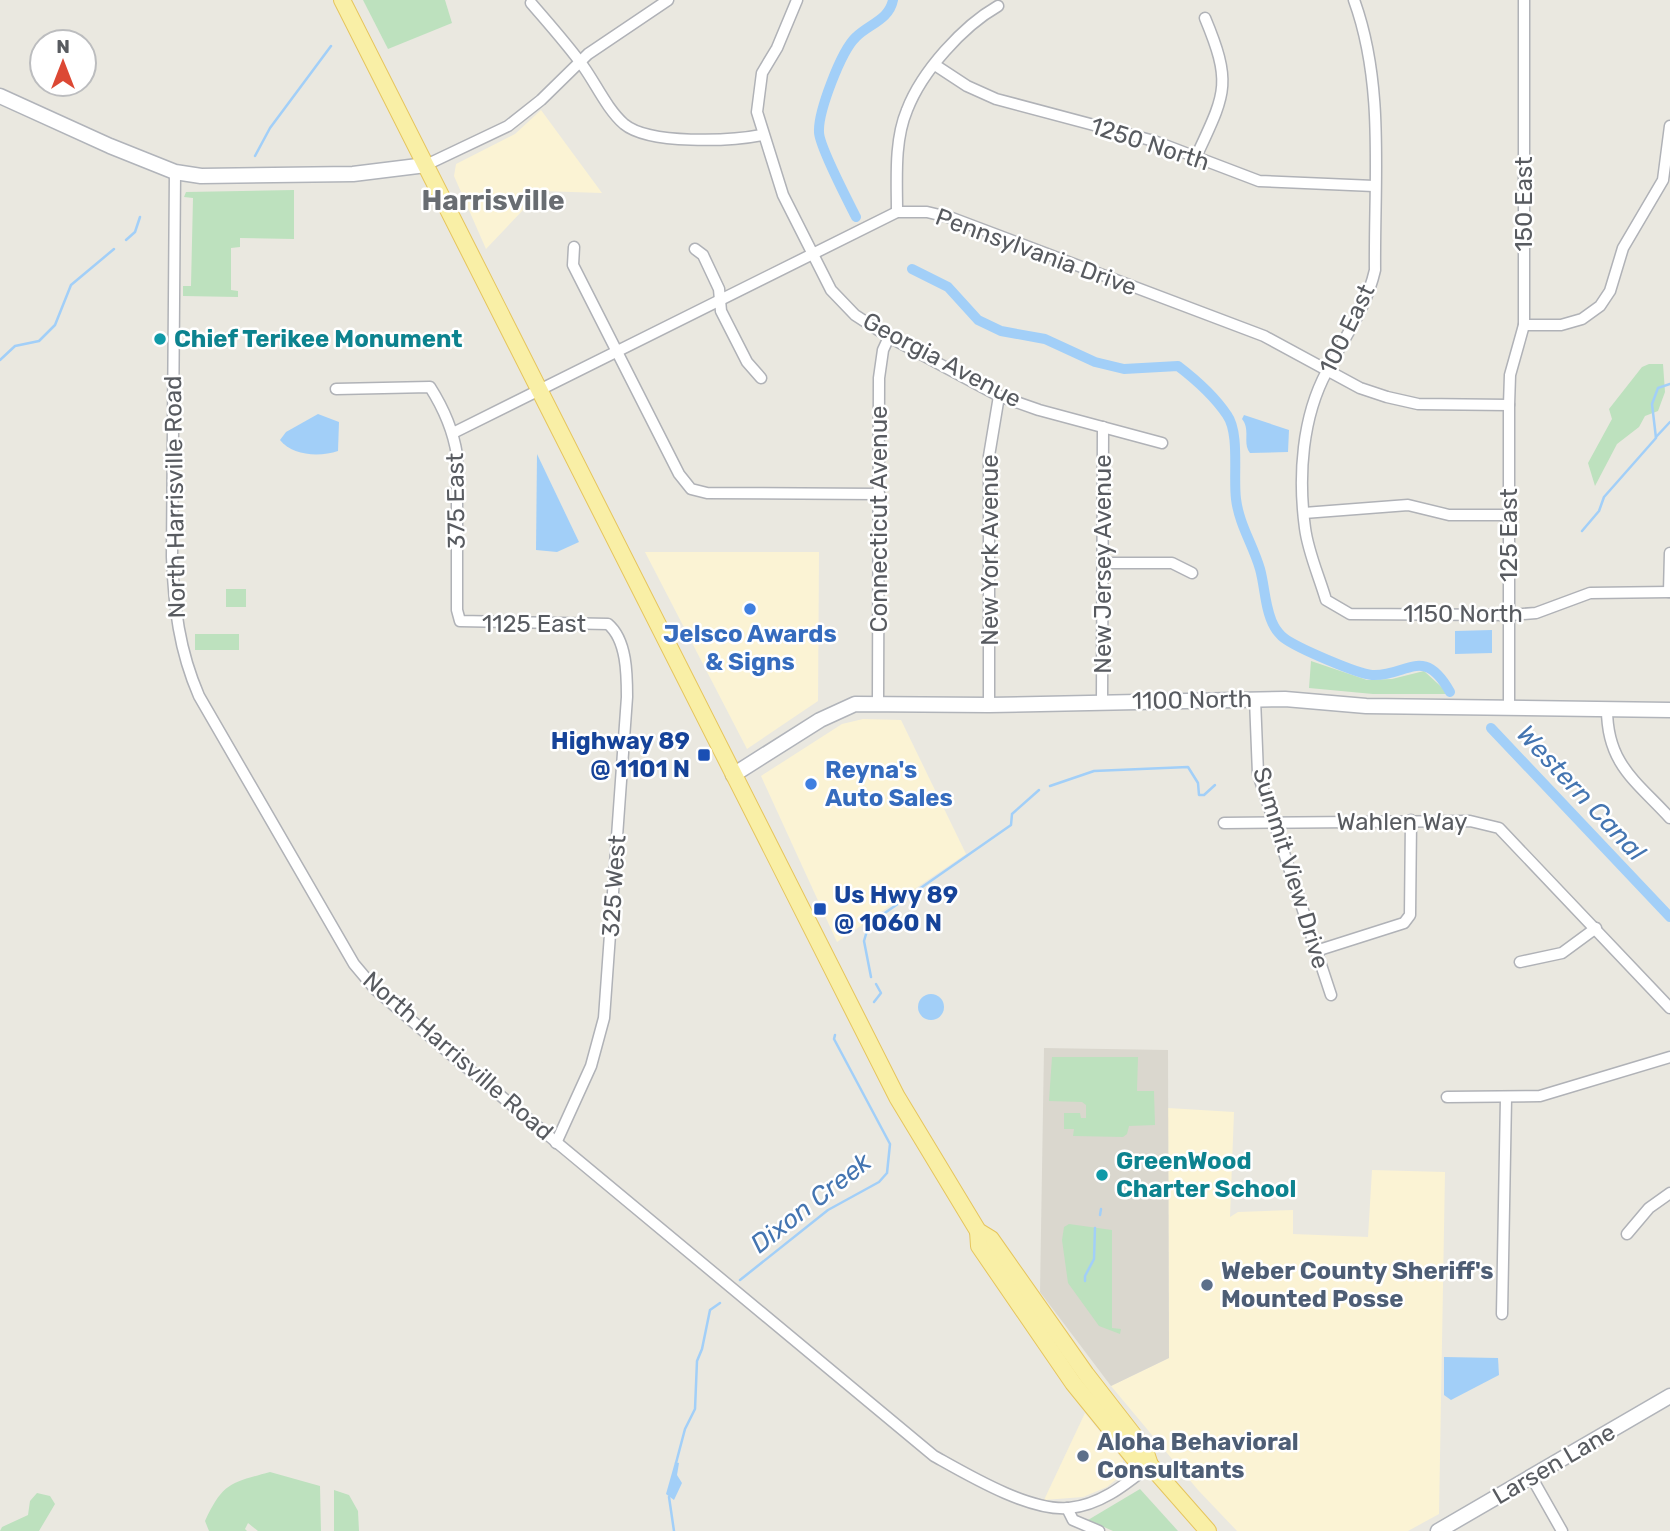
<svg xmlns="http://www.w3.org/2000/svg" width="1670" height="1531" font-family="Rubik,sans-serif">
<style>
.commercial{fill:#fbf3d4}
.education{fill:#dad7ce}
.green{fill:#bde1be}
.water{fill:#a2cff8}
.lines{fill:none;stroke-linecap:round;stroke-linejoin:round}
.stream{stroke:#a2cff8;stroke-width:2.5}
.canal{stroke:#a2cff8;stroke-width:10}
.street-casing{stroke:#b0b2b7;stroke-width:13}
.secondary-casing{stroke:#b1b4ba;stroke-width:17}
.primary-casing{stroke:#e6c55d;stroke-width:18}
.street{stroke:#fff;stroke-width:10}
.secondary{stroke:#fff;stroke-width:14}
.primary{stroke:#f9efa6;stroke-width:16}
.culture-dot{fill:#0f9aa8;stroke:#fff;stroke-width:2.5}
.shop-dot{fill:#3f7fe0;stroke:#fff;stroke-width:2.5}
.transit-dot{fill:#1a4fb4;stroke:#fff;stroke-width:2.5}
.service-dot{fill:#5c6f8a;stroke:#fff;stroke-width:2.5}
.labels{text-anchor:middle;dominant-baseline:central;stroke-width:5;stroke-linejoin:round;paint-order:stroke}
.street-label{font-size:24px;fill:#585b60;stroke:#fff}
.culture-label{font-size:24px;font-weight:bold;fill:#0d838f;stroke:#fff;text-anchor:start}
.shop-label{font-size:24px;font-weight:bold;fill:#366cbe;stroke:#fff}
.transit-label{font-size:24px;font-weight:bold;fill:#164399;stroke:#fff;text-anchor:end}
.service-label{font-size:24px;font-weight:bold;fill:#4e5e75;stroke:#fff;text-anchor:start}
.water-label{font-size:26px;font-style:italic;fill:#4475b1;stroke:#fff}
.quarter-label{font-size:28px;font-weight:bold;fill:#696d72;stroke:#fff}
</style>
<rect width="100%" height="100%" fill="#eae8e0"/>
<g class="commercial">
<polygon points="541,110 602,193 541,191 486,249 454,176 456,164 515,134"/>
<polygon points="645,552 819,552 818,701 747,749"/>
<polygon points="863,719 901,720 966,854 837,942 761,776 842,724"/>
<polygon points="1168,1108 1234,1112 1230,1217 1238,1212 1293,1210 1293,1234 1368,1237 1372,1170 1445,1172 1439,1514 1408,1531 1237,1531 1198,1490 1111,1386 1169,1358"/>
<polygon points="1085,1413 1123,1460 1123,1474 1107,1487 1083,1497 1044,1500"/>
</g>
<polygon class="education" points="1044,1048 1168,1050 1169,1358 1111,1386 1040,1292"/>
<g class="green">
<polygon points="363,0 445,0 452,23 388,49"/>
<polygon points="294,190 294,239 240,238 240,247 231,248 231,290 238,291 238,297 183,296 183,286 191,286 193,198 184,197 186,192"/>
<polygon points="1649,364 1663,364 1665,392 1658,411 1645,416 1639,427 1617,444 1595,486 1588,463 1612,419 1609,409 1642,367"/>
<rect x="226" y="589" width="20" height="18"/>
<rect x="195" y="634" width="44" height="16"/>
<polygon points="1311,661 1367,680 1392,679 1424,671 1449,694 1373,694 1309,688"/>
<polygon points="1052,1057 1138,1057 1137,1091 1154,1091 1155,1125 1129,1126 1127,1134 1123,1137 1073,1136 1074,1129 1064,1129 1064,1113 1080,1113 1081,1118 1086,1118 1086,1105 1082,1102 1049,1101"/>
<polygon points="1069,1224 1112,1230 1112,1328 1121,1329 1120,1334 1099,1326 1068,1283 1062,1240 1064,1227"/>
<path d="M270 1472 320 1486 321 1531H258L248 1523 245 1529 247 1531H209L205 1521C223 1483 230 1483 270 1472Z"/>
<polygon points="1140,1489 1178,1531 1113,1531 1088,1520"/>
<polygon points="334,1490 349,1495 358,1511 359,1531 334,1531"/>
<polygon points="37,1493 50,1496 55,1504 39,1531 0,1531 2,1527 28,1515 30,1501"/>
</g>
<g class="water">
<path d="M318 414 339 422 338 451C320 457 292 456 280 440L286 432Z"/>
<path d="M1244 415 1289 430 1288 452 1250 453C1242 443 1251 430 1242 419Z"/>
<polygon points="537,454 579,542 557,552 536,550"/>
<polygon points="1492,630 1492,653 1455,654 1455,631"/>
<circle cx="931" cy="1007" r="13"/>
<polygon points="1444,1357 1498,1358 1499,1375 1451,1400 1444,1395"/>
<polygon points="675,1462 679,1463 677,1475 682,1483 674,1500 666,1494"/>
</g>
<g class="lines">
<g class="stream">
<polyline points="255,156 270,128 331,46"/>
<polyline points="126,240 135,232 140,217"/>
<polyline points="0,360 15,346 39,341 55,325 71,285 114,249"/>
<polyline points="1656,437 1670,422"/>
<polyline points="1582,531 1599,511 1604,497 1656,438 1652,404 1658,388 1670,384"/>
<polyline points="1050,786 1094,771 1188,767 1198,783 1199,795 1204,795 1215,785"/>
<polyline points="871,977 864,941 869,924 1011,825 1012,814 1039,790"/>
<polyline points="874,1002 881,993 876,984"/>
<polyline points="1100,1215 1101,1209"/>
<polyline points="740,1280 828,1210 879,1182 887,1173 890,1144 834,1039 835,1035"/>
<polyline points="1085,1281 1085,1276 1094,1259 1095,1228"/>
<polyline points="676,1463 685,1429 695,1409 697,1361 702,1349 710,1310 720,1303"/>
<polyline points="669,1497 674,1531"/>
</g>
<g class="canal">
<path d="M856 217C848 201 819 146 819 132 818 112 841 51 856 37 869 24 889 20 893 0"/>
<path d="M912 269 948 287 978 320 1001 331 1045 339 1095 362 1124 369 1178 366C1195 379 1215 397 1227 415 1240 433 1233 476 1236 499 1239 524 1253 545 1260 569 1265 587 1265 610 1274 626 1276 630 1281 636 1284 638 1297 648 1358 674 1372 675 1407 677 1423 644 1450 692"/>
<polyline points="1491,728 1670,917"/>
</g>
<g class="street-casing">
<g id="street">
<polyline points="797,0 777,48 762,73 757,112 783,195 831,290 855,315 889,337 999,396 1039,410 1162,443"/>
<path d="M1354 0C1385 85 1374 180 1375 270 1366 309 1345 336 1327 371 1302 417 1298 476 1305 528 1308 552 1319 576 1326 600L1350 614 1509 615 1536 613 1590 593 1670 592"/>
<path d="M531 3C549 24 567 44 583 66 596 84 607 109 624 124 649 145 731 141 762 135"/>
<polyline points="935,65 967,86 996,99 1154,141 1259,181 1374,186"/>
<path d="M1196 157C1225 94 1233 85 1205 18"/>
<polyline points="426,165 508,126 541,100 588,54 668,0"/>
<path d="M175 172 172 557C174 607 179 650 199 696L354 964 375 989 448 1052 934 1456C968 1475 1030 1512 1069 1508 1101 1505 1126 1484 1150 1465"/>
<path d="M897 212C897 179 894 141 907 110 922 71 963 26 998 6"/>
<polyline points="574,247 573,265 679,474 691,489 707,493 879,494"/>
<polyline points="695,249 703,255 719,289 721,311 747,362 761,378"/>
<polyline points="1524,325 1561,325 1582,319 1600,306 1610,291 1623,248 1663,180 1670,126"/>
<path d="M336 389 430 387C444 409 453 429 457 455V610L460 621 608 624C627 640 627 675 627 697L604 1018 591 1066 556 1143"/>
<polyline points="453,433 897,212 927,212 952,218 1264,336 1360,388 1387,397 1418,404 1509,405"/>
<polyline points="1304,513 1408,505 1449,515 1509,515"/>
<polyline points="1102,563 1172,563 1192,573"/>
<polyline points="1669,592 1670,553"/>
<polyline points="1255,699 1258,774 1331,995"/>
<polyline points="1102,702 1103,427"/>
<polyline points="878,703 879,378 883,350 889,337"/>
<polyline points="989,705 989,456 999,396"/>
<polyline points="1509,707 1509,405 1510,375 1524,325 1524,0"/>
<path d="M1607 709C1607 764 1636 781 1670 818"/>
<polyline points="1224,823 1470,821 1499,828 1670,1008"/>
<polyline points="1316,951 1404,923 1410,915 1411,820"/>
<polyline points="1520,962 1562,953 1596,928"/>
<polyline points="1447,1097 1540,1096 1670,1057"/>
<polyline points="1627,1234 1649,1208 1670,1193"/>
<polyline points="1502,1314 1506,1098"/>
<polyline points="1532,1478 1562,1531"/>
<polyline points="1067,1508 1073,1520 1099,1531"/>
</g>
</g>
<g class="secondary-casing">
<g id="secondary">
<polyline points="0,96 110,146 175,172 201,176 353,174 426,165"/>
<polyline points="733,775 820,720 855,704 989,705 1285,699 1366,706 1670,710"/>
<polyline points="1438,1531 1670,1396"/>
</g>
</g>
<g class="primary-casing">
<g id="primary">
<polyline points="342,0 897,1097 978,1231 991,1239 1086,1374 1145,1450 1150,1465 1208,1531"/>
<polyline points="978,1231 979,1246 1073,1383 1133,1457 1150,1465"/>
</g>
</g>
<use href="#street" class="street"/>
<use href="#secondary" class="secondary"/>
<use href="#primary" class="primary"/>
</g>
<g class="culture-dot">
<circle cx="160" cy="339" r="7"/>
<circle cx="1102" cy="1175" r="7"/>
</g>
<g class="shop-dot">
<circle cx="750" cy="609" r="7"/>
<circle cx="811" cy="784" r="7"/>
</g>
<g class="transit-dot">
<rect x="697" y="748" width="14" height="14" rx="3.5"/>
<rect x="813" y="902" width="14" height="14" rx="3.5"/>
</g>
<g class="service-dot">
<circle cx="1207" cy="1285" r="7"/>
<circle cx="1083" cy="1456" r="7"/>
</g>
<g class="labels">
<g class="street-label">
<text transform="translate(1150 144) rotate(18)">1250 North</text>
<text transform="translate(1524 204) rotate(-90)">150 East</text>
<text transform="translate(1036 252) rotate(20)">Pennsylvania Drive</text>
<text transform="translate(1347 329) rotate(-64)">100 East</text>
<text transform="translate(942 360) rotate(28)">Georgia Avenue</text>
<text transform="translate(175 497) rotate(-91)">North Harrisville Road</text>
<text transform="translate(456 501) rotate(-91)">375 East</text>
<text transform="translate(879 519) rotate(-90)">Connecticut Avenue</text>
<text transform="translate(1509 535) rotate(-90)">125 East</text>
<text transform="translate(990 550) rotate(-90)">New York Avenue</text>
<text transform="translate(1103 564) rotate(-90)">New Jersey Avenue</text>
<text x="1463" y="614">1150 North</text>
<text x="534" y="624">1125 East</text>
<text transform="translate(1192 700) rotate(-1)">1100 North</text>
<text x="1402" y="822">Wahlen Way</text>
<text transform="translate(1291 868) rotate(73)">Summit View Drive</text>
<text transform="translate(614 886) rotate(-86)">325 West</text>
<text transform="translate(458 1056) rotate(41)">North Harrisville Road</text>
<text transform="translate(1554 1464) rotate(-30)">Larsen Lane</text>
</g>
<g class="culture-label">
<text x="174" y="339">Chief Terikee Monument</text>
<text x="1116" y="1161">GreenWood<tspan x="1116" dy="28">Charter School</tspan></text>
</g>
<g class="shop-label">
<text x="750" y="634">Jelsco Awards<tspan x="750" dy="28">&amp; Signs</tspan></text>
<text x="825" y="770" text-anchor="start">Reyna's<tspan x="825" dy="28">Auto Sales</tspan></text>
</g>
<g class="transit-label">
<text x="690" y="741">Highway 89<tspan x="690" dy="28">@ 1101 N</tspan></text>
<text x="834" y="895" text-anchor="start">Us Hwy 89<tspan x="834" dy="28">@ 1060 N</tspan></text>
</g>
<g class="service-label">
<text x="1221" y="1271">Weber County Sheriff's<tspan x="1221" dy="28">Mounted Posse</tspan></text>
<text x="1097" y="1442">Aloha Behavioral<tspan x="1097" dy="28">Consultants</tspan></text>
</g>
<g class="water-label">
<text transform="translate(1581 793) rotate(47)">Western Canal</text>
<text transform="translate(811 1203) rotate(-38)">Dixon Creek</text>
</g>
<g class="quarter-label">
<text x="493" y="200">Harrisville</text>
</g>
</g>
<g transform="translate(63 63)"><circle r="33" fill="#ffffff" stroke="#bcbdbf" stroke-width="2"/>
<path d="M0-5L12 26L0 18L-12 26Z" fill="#dc4834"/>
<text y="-10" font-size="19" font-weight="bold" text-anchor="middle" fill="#585b60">N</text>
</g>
</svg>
